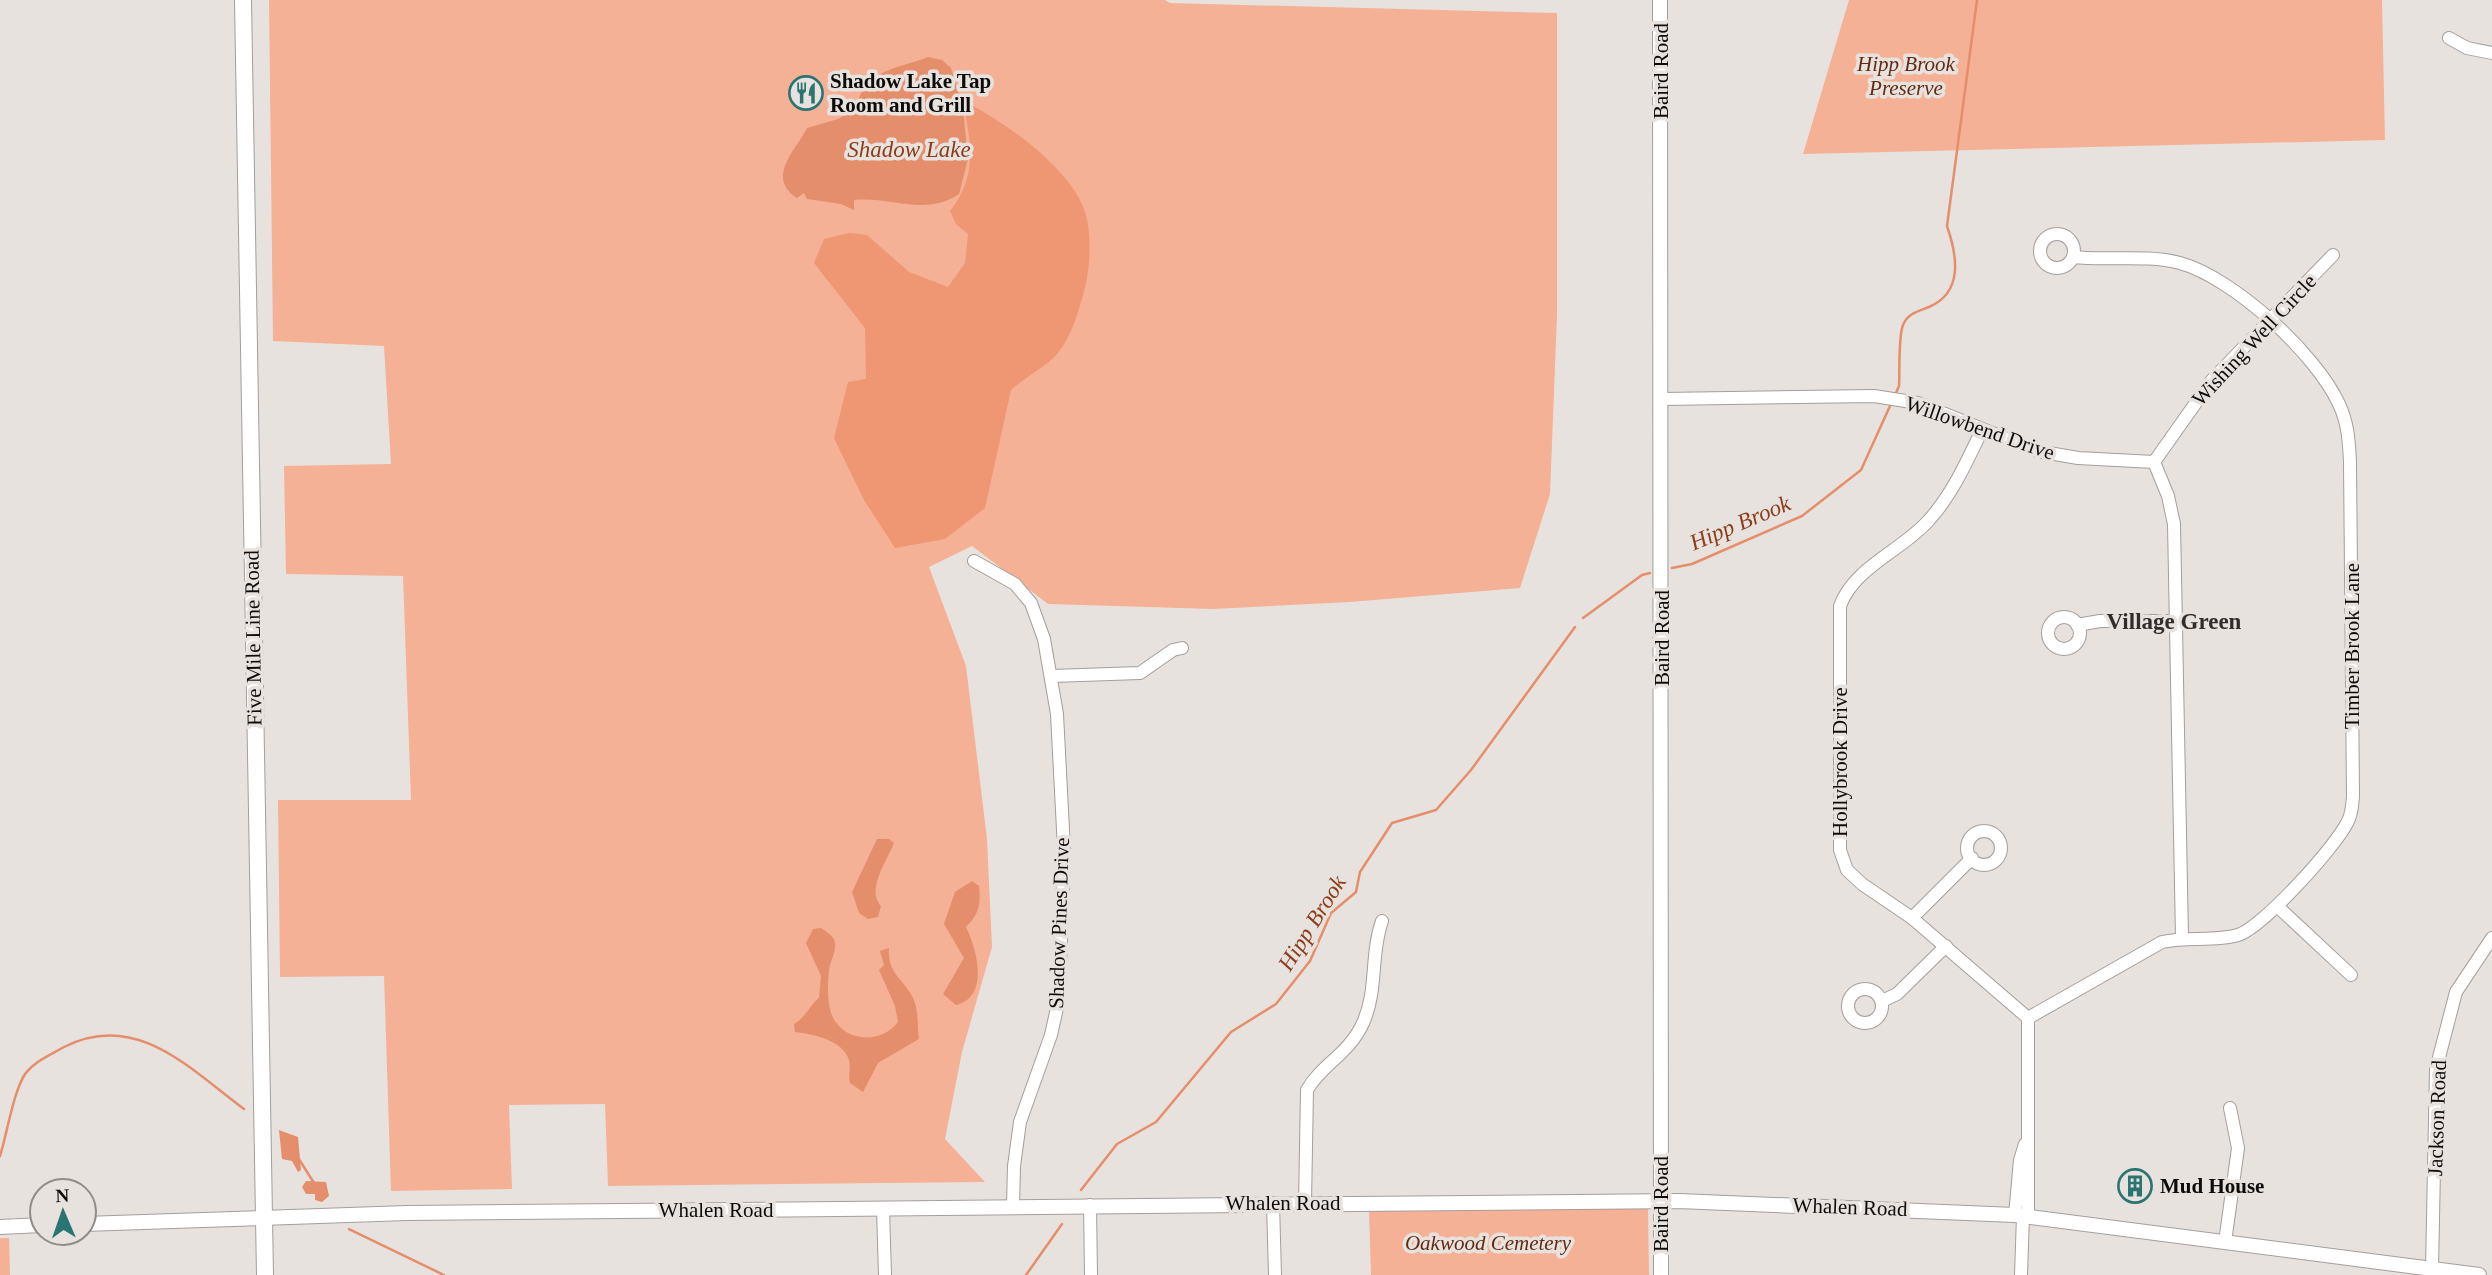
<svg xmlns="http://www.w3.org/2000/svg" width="2492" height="1275" font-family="'Times New Roman',serif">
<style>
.green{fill:#f5b195}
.forest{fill:#ef9673}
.water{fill:#e58e6b}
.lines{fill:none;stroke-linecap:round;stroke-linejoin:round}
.stream{stroke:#e58e6b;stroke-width:2.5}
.minor-casing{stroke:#a49e9c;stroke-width:14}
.tertiary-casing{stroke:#a49e9c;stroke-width:16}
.secondary-casing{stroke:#a49e9c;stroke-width:18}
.minor{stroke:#fff;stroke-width:12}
.tertiary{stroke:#fff;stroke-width:14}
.secondary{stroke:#fff;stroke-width:16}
.labels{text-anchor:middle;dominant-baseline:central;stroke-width:7;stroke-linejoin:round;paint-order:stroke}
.park-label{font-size:21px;font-style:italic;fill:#622a12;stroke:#e8e2df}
.street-label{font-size:21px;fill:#0e0c0b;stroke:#e8e2df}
.poi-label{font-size:21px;font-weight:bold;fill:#0e0c0b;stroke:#e8e2df;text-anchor:start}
.water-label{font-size:23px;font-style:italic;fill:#8b3c19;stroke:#e8e2df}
.neighbourhood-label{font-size:23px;font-weight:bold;fill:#312d2b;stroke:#e8e2df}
</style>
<rect width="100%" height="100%" fill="#e8e2df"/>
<g class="green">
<polygon points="269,0 1165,0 1170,3 1557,13 1557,316 1550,494 1520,588 1350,602 1213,609 1048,604 972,546 929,567 966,666 987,839 992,947 962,1052 945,1139 985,1182 608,1186 605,1104 509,1105 512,1189 391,1191 384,976 280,977 278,800 411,800 403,576 286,574 284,466 391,464 384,346 273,341"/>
<polygon points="1849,0 2382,0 2385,140 1803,154"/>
<polygon points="1648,1208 1649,1275 1371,1275 1369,1211"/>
<polygon points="0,1238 9,1238 10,1275 0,1275"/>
</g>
<path class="forest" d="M963 101C1003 120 1074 170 1086 215 1092 239 1090 272 1083 295 1077 316 1071 337 1057 354 1047 366 1024 378 1011 390L985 508 945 539 895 548 864 500 834 438 848 382 866 379 865 328 814 263 824 239 849 233 867 235 909 272 948 287 965 263 968 234 956 224 950 211C978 176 971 143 963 101Z"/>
<g class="water">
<path d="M928 57 942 60 951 68 963 109 968 159 959 194C925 217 890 196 854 200V210L841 204 807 199 804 193 797 198C765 177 797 149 807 128L838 119 853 110 866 113 867 110 858 102C866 69 901 68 928 57Z"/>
<path d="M877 839H889L894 843C887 861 866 889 881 906L878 917 868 919 859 913 852 892Z"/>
<path d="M972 881 979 886C981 905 979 914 966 927 977 950 990 997 956 1005L943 994 964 958 944 924 955 892Z"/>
<path d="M821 928C827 932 834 936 835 943 836 953 830 962 829 970 828 982 827 997 830 1009 837 1041 879 1047 898 1022L895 1006 879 970 884 965 880 951 889 948C887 974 904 979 913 998 919 1010 917 1026 919 1039L878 1063 863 1092 850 1083C848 1076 851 1067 849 1060 843 1040 813 1034 795 1032L794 1024C806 1017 809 1006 819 998L821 976 806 943 813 929Z"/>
<polygon points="279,1130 298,1137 301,1170 298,1172 292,1161 282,1159"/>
<polygon points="306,1181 326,1182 329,1196 322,1202 315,1200 315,1194 306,1194 302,1187"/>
</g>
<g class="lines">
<g class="stream">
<path d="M1896 393 1899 386C1900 371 1898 338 1903 325 1908 313 1919 311 1929 307 1964 292 1957 255 1947 226L1977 0"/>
<polyline points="1672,568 1692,564 1802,516 1861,470 1890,406"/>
<polyline points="1583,618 1642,575 1650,573"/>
<path d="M0 1156C7 1134 13 1093 25 1074 35 1061 50 1055 64 1047 136 1010 190 1069 244 1109"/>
<polyline points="297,1156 314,1183"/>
<polyline points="1081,1190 1117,1144 1156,1122 1231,1032 1276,1004 1310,961 1331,913 1356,892 1360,872 1392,823 1436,810 1471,770 1575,627"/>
<polyline points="349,1229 444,1275"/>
<polyline points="1026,1275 1062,1224"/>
</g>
<g class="minor-casing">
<g id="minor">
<polyline points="2449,38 2467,48 2492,53"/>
<circle cx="2057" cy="251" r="17"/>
<polyline points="1662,399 1874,396 1918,403 2037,451 2078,458 2154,462 2168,496 2174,524 2182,937"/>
<path d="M1982 430C1967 461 1952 495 1929 520 1903 550 1854 567 1840 606V850L1847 870 1862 884 1912 918 2028 1018V1217"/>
<polyline points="2154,462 2212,380 2333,255"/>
<polyline points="974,561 1015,584 1031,603 1044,639 1057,714 1064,849 1059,999 1051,1035 1020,1122 1014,1166 1013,1206"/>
<circle cx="2064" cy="633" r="16"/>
<polyline points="2077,625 2100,621 2174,621"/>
<polyline points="1052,676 1140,673 1173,650 1182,648"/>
<circle cx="1984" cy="848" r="17"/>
<polyline points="2277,906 2351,975"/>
<polyline points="1912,918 1972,858"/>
<circle cx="1865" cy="1006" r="17"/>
<polyline points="1882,1001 1897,994 1946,946"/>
<path d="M2028 1018 2162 942C2187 936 2214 942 2238 935 2262 928 2335 847 2347 823 2352 815 2352 806 2353 797L2350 462C2349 441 2348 423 2339 404 2316 354 2234 278 2180 263 2146 254 2108 261 2073 257"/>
<polyline points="1273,1203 1275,1275"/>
<path d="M1305 1203 1307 1090C1322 1064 1349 1054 1363 1023 1378 990 1370 955 1382 921"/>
<polyline points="1090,1205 1091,1275"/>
<polyline points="883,1209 885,1275"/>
<polyline points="2015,1215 2020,1160 2025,1144"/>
<polyline points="2225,1242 2238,1148 2230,1108"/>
<polyline points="2432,1269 2436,1069 2456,992 2492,938"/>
<polyline points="2021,1275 2023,1216"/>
</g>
</g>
<g class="tertiary-casing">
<g id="tertiary">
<polyline points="1660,0 1661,1275"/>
<polyline points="84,1224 407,1213 1679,1201 2015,1215 2479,1275"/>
<polyline points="0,1227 42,1225"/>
</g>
</g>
<g class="secondary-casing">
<polyline id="secondary" points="243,0 265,1275"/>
</g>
<use href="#minor" class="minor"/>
<use href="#tertiary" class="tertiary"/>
<use href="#secondary" class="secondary"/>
</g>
<defs>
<g id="restaurant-ring" transform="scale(1.75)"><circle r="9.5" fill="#e8e2df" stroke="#2a7472" stroke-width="1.5"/><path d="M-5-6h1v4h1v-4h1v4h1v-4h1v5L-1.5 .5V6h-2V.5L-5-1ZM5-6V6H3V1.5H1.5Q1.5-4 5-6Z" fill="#2a7472"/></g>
<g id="building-ring" transform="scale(1.75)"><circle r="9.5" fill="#e8e2df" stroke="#2a7472" stroke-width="1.5"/><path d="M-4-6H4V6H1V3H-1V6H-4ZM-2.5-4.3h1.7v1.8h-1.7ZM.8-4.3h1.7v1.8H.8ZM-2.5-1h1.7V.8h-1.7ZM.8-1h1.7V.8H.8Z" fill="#2a7472"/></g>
</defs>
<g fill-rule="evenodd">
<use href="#restaurant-ring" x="806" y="93"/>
<use href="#building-ring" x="2135" y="1186"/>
</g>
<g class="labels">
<g class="park-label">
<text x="1906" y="64">Hipp Brook<tspan x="1906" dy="24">Preserve</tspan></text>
<text x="1488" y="1243">Oakwood Cemetery</text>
</g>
<g class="street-label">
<text transform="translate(1661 71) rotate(-90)">Baird Road</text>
<text transform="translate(2254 340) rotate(-47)">Wishing Well Circle</text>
<text transform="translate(1980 428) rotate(19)">Willowbend Drive</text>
<text transform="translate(253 638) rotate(-91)">Five Mile Line Road</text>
<text transform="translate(1662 638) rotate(-90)">Baird Road</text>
<text transform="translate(2352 646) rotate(-90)">Timber Brook Lane</text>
<text transform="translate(1840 762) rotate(-90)">Hollybrook Drive</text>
<text transform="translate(1059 923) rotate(-88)">Shadow Pines Drive</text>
<text transform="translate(2437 1118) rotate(-88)">Jackson Road</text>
<text x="1283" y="1203">Whalen Road</text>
<text transform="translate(1661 1204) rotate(-90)">Baird Road</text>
<text transform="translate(1850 1207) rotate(2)">Whalen Road</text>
<text x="716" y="1210">Whalen Road</text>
</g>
<g class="poi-label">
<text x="830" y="81">Shadow Lake Tap<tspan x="830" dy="24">Room and Grill</tspan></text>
<text x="2160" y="1186">Mud House</text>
</g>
<g class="water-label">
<text x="909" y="149">Shadow Lake</text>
<text transform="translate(1740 523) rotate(-23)">Hipp Brook</text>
<text transform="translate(1312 923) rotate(-58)">Hipp Brook</text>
</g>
<g class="neighbourhood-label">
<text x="2174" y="621">Village Green</text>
</g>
</g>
<g transform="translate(63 1212) rotate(358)"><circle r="33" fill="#e8e2df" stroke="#918c8a" stroke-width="2"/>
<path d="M0-5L12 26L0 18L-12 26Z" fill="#2a7472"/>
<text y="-10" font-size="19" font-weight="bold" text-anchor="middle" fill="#0e0c0b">N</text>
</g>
</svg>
